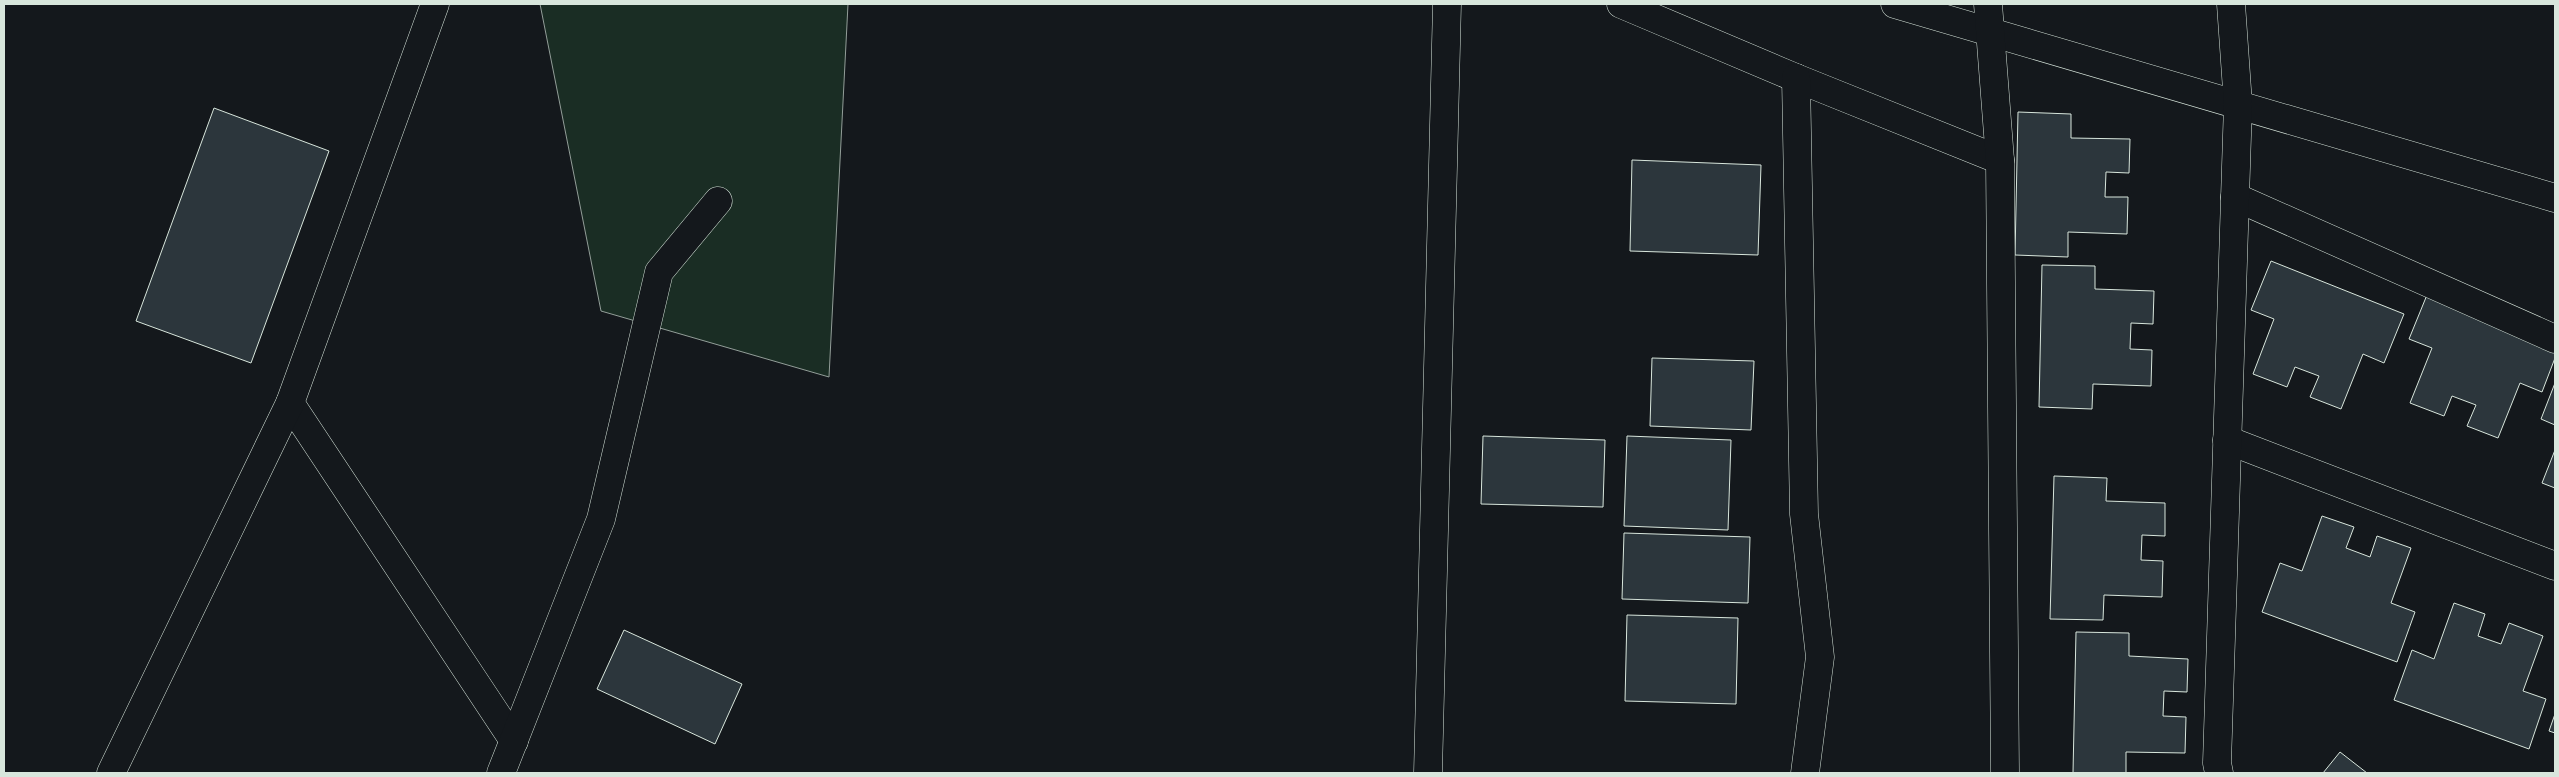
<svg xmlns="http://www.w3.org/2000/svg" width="2559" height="777" font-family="Raleway,sans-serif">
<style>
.green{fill:#1a2d24;stroke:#939e99}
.building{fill:#2c363c;stroke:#d8e6dc}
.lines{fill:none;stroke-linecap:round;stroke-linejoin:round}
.minor-casing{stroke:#d8e6dc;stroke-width:29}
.minor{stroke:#14181c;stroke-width:28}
</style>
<rect width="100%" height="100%" fill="#14181c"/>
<polygon class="green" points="540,4 848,4 829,377 601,311"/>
<g class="building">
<polygon points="214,108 329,151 251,363 136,321"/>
<polygon points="2018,112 2071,114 2071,138 2130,139 2129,173 2106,172 2105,197 2128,197 2127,234 2068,232 2068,257 2015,255"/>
<polygon points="1632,160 1761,165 1758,255 1630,251"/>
<polygon points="2271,261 2404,314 2384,363 2363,354 2341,409 2310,397 2319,376 2295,367 2287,387 2253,374 2274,319 2251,310"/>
<polygon points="2042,265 2095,266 2095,289 2154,291 2153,324 2131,323 2130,349 2152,350 2151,386 2093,384 2092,409 2039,407"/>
<polygon points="2429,290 2555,341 2555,358 2542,392 2520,383 2498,438 2467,426 2476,405 2452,396 2444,416 2410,403 2432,348 2409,339"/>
<polygon points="1652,358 1754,361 1751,430 1650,426"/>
<polygon points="2555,383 2555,425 2541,419"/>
<polygon points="1483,436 1605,440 1603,507 1481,504"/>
<polygon points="1627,436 1731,440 1728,530 1624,526"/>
<polygon points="2555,450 2555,488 2542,483"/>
<polygon points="2054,476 2107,478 2106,501 2165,503 2165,536 2142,535 2141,560 2163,561 2162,597 2104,595 2103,620 2050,619"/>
<polygon points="2322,516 2354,527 2346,548 2370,557 2377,536 2411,548 2391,603 2415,612 2397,662 2262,612 2280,563 2302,571"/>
<polygon points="1624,533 1750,537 1748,603 1622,599"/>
<polygon points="2454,603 2485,614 2478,636 2501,644 2509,623 2543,636 2523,691 2546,699 2529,749 2394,700 2412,650 2434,659"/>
<polygon points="1627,615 1738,618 1736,704 1625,701"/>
<polygon points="624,630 742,684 715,744 597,689"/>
<polygon points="2076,632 2129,633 2129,656 2188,659 2187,692 2164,691 2163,716 2186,717 2185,753 2126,752 2126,773 2073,773"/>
<polygon points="2555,714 2555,733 2549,731"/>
<polygon points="2340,752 2367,773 2323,773"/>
</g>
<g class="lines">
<g class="minor-casing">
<g id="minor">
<polyline points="1621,4 1796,78 2000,160"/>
<polyline points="1895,4 2555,198"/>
<polyline points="1988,4 2000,160 2005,773"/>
<polyline points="1796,78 1804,514 1820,657 1805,773"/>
<polyline points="2235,197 2555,339"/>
<polyline points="290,403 514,741"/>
<polyline points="2227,440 2555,566"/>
<polyline points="111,773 290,403 435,4"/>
<polyline points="501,773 601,519 659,272 718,201"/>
<polyline points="1428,773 1447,4"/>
<polyline points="2219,773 2217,763 2238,104 2231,4"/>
</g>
</g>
<use href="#minor" class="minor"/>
</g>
<rect width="2559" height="777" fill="none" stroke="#d8e6dc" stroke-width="10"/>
</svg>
